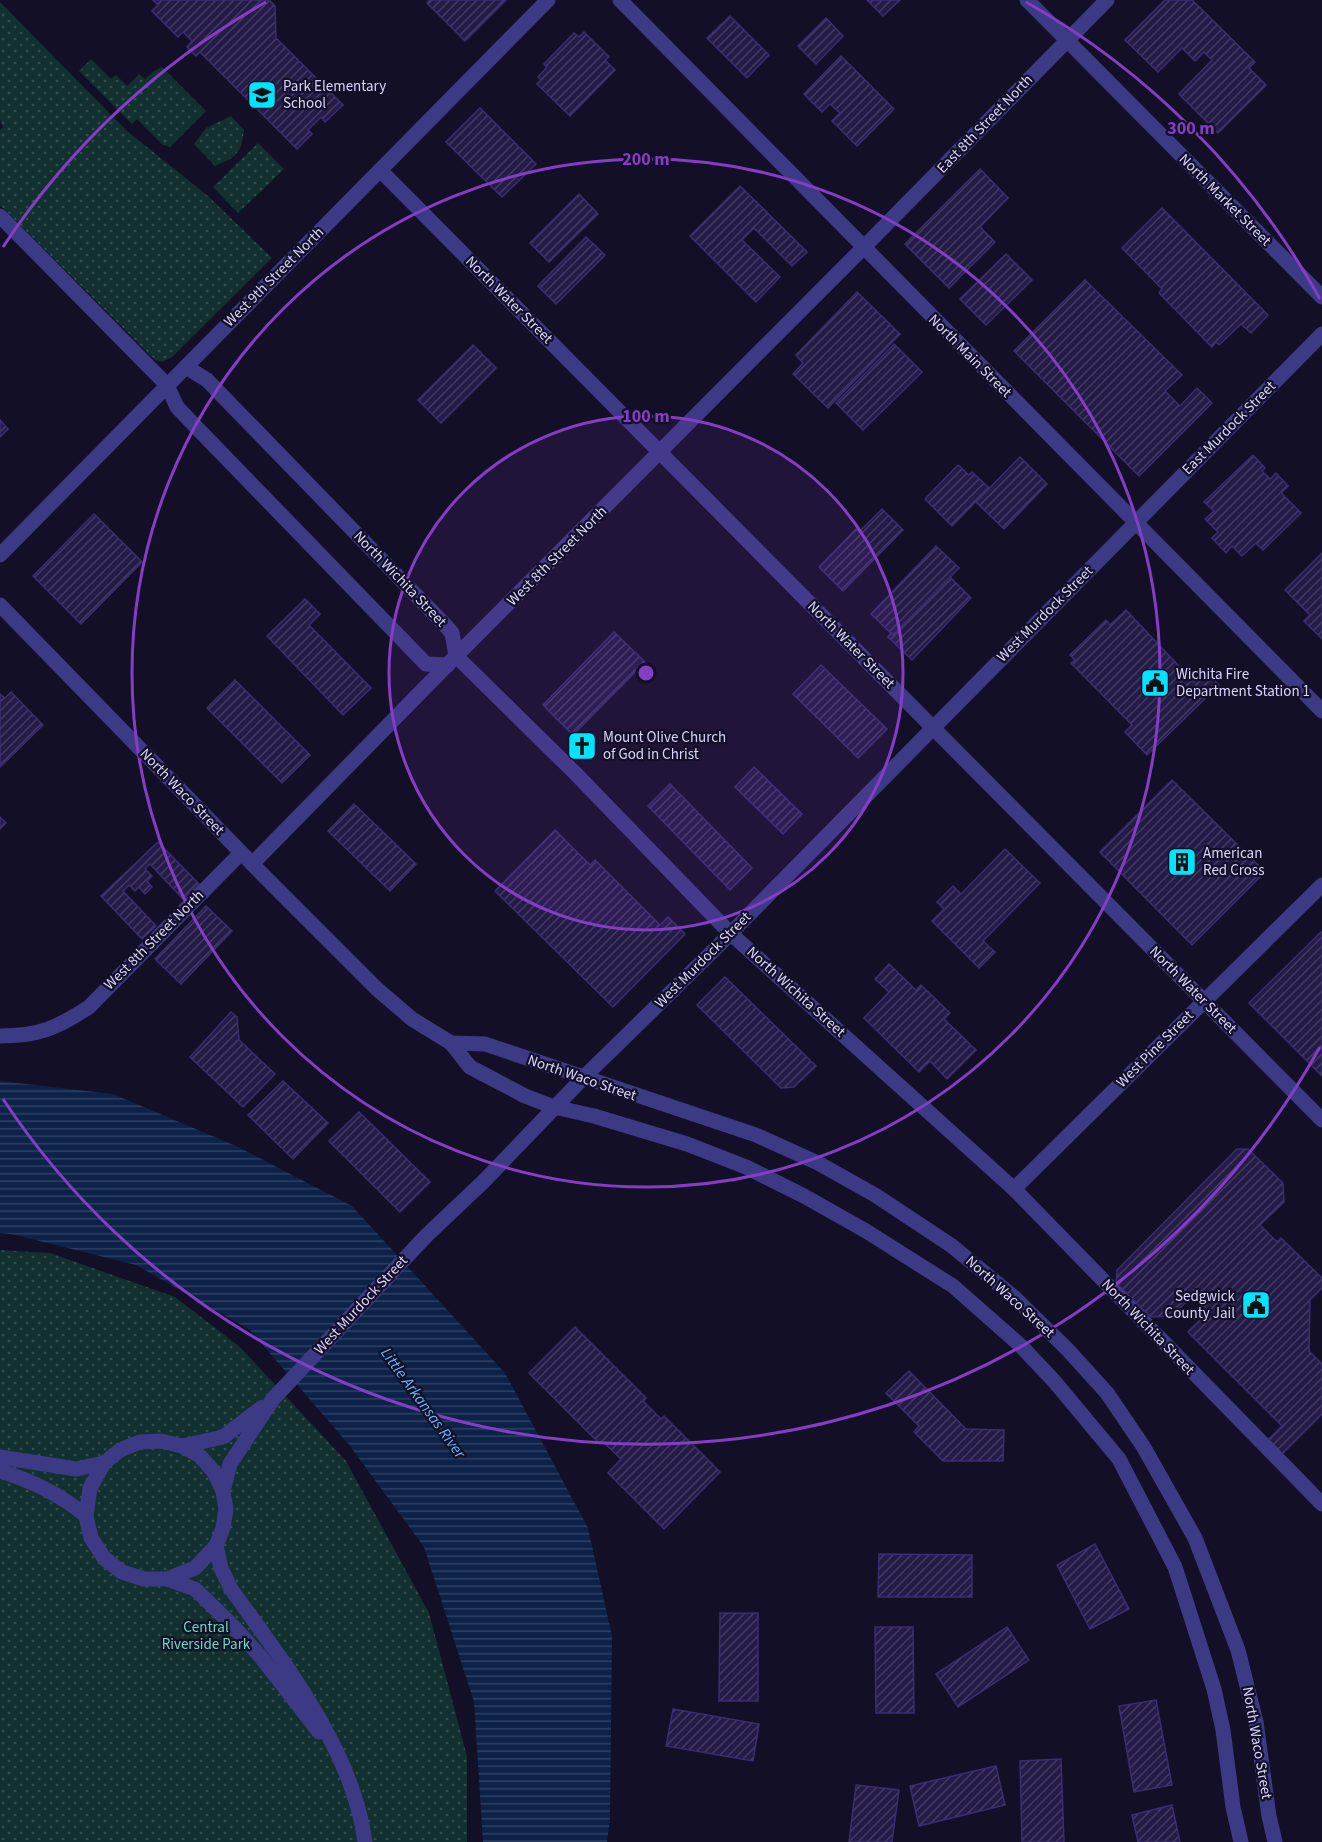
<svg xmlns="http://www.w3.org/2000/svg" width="1322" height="1842" font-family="'Source Sans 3',sans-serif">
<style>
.grass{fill:url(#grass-dots)}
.water{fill:url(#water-rules)}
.building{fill:url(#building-hatch);stroke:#3b2d73;stroke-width:1.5}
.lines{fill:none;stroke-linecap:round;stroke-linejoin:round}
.minor{stroke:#3d3a85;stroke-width:15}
.tertiary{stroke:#3d3a85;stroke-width:15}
.ring{fill:none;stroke:#843dc5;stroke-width:3}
.labels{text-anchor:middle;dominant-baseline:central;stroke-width:4.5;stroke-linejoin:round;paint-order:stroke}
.poi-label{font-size:15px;fill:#d9d4ff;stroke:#130f26;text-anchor:start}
.street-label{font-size:15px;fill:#d9d4ff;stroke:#130f26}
.park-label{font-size:15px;fill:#5fe0c0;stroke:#130f26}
.water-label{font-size:16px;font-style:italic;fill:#62b6ff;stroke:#130f26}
.centre{fill:#843dc5;stroke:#130f26;stroke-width:3}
.ring-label{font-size:18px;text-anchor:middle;font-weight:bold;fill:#843dc5;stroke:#130f26;stroke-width:4.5;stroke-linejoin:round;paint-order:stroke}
</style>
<defs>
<pattern id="grass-dots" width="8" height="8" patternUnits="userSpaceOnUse" patternTransform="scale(1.5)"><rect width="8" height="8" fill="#12302f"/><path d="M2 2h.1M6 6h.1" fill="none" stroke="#344d4e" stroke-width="1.8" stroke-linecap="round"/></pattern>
<pattern id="water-rules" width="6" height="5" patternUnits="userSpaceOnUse" patternTransform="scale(1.5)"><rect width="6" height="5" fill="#0c2248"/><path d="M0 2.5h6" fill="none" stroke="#2f4163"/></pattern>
<pattern id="building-hatch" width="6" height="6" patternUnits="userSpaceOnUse" patternTransform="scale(1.5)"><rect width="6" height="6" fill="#241b47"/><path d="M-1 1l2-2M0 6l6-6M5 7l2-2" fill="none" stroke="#433b63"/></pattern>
</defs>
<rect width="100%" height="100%" fill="#130f26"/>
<g class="grass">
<polygon points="0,2 127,131 208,196 272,258 172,357 162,362 155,360 0,205 0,130 3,127 0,120"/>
<polygon points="91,59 111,79 116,75 127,86 139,74 145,79 154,71 162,67 206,111 170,147 163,145 137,119 132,124 79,71"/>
<path d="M231 116 244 130C241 153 237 157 215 166L194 144 206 128Z"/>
<polygon points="258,143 284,169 238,213 213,187"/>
<polygon points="0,1250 50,1253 175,1297 240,1347 346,1461 429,1613 467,1756 467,1842 0,1842"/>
</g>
<polygon class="water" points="0,1081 113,1094 236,1146 352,1206 505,1373 588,1528 612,1636 610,1819 607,1842 483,1842 474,1702 424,1547 350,1446 250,1330 136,1265 11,1234 0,1233"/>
<g class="building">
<polygon points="153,0 269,0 275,6 276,38 343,105 325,122 321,117 308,130 312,134 297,149 200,52 196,56 187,47 192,41 183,32 178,37 152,11 158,5"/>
<polygon points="430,0 506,0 465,41 427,3"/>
<polygon points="867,0 900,0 883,16"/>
<polygon points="1165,0 1192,0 1255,62 1249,68 1266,85 1218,133 1179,94 1212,60 1204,52 1195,61 1182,48 1158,72 1125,40"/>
<polygon points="730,16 769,55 747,78 707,38"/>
<polygon points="826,18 843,36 816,64 798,46"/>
<polygon points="584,32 609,57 605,60 615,70 570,116 537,84 541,80 538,77 547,67 544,64 574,33 579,37"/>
<polygon points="841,56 894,109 857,146 832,121 840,113 830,104 822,112 804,94"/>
<polygon points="480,108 536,164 502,197 446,142"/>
<polygon points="980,169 1008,198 980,227 995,242 949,288 905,244"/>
<polygon points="740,186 807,252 792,266 754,228 742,240 780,277 756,302 690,236"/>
<polygon points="579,194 598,214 549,262 530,243"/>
<polygon points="1162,208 1268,315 1251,333 1241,324 1219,345 1216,342 1212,347 1159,293 1162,289 1122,248"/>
<polygon points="586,237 605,255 556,304 538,286"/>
<polygon points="1006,254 1032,280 986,325 960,299"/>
<polygon points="1085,280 1182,375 1165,391 1180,406 1197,388 1212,403 1139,476 1014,351"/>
<polygon points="857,292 900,334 828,408 793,374 803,363 796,355"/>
<polygon points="894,344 922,372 863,430 836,403"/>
<polygon points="473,345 496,368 441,423 418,400"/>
<polygon points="0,420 8,429 0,437"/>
<polygon points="1253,455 1265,468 1262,471 1270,479 1276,473 1288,486 1281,493 1301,513 1263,550 1256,543 1242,556 1232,546 1226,553 1212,538 1218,532 1205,519 1214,511 1204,502"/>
<polygon points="1020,457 1047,484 1004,529 976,502"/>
<polygon points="958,465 969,475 972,472 989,488 952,526 925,499"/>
<polygon points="882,509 903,530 843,591 819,567 856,529 859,532"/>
<polygon points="94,514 142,562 81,624 33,576"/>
<polygon points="936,546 959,568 893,635 871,614"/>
<polygon points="1322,553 1322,639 1304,621 1310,615 1285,590"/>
<polygon points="950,577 971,598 912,660 888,637 891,633 893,635"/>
<polygon points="305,599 320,614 309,625 371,688 343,715 267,636"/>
<polygon points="1126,610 1194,682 1205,671 1219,685 1147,755 1125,732 1132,725 1071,663 1075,660 1070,655 1106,620 1110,625"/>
<polygon points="614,632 645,662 573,735 543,705"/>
<polygon points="821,665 887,729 858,758 793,694"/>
<polygon points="235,680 310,755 282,783 207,708"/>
<polygon points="11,692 43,725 0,767 0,694 5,698"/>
<polygon points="754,767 802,814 783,834 735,787"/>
<polygon points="1172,780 1265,872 1192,945 1100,852"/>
<polygon points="670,784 752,868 730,890 648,806"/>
<polygon points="354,804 416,864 390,891 328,831"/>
<polygon points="0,817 6,823 0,829"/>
<polygon points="555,830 590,865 595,860 660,925 668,917 685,934 613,1007 495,891"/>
<polygon points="158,842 199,884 183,899 150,864 145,869 152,876 147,881 152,887 145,894 139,887 135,891 129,885 123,891 156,926 142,939 101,896"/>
<polygon points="1005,849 1040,883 983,941 995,952 979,968 932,921 944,909 937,902 953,886 961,894"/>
<polygon points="206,906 232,931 181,984 155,959"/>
<polygon points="1321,932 1322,933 1322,1076 1249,1003"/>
<polygon points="889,964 916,990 921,985 950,1013 944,1019 976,1050 947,1079 930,1061 919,1072 864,1018 889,992 875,979"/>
<polygon points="725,977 816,1066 794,1087 781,1088 697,1005"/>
<polygon points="231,1012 237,1017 239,1040 275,1074 243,1107 190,1057"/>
<polygon points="283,1081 328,1123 293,1159 248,1115"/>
<polygon points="359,1112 430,1182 400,1212 329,1141"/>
<polygon points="1237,1149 1248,1149 1283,1183 1284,1202 1260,1225 1277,1242 1281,1238 1322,1278 1322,1288 1310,1300 1309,1351 1322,1364 1322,1414 1281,1455 1267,1441 1282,1426 1188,1332 1209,1311 1193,1295 1172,1316 1151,1317 1116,1283 1117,1270"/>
<polygon points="575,1327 646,1398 643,1401 661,1419 664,1416 720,1472 664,1529 608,1473 621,1459 602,1441 600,1444 529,1373"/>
<polygon points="909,1371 966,1429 1004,1430 1003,1461 943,1461 914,1432 919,1426 886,1393"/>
<polygon points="1095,1544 1129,1609 1090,1629 1057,1565"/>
<polygon points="879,1554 972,1555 972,1597 878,1597"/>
<polygon points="720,1613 758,1613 758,1701 719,1701"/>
<polygon points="875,1627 913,1627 914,1713 876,1713"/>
<polygon points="1007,1627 1029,1660 958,1707 936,1674"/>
<polygon points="1156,1700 1172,1785 1134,1792 1119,1706"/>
<polygon points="673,1709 759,1724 753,1761 666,1746"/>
<polygon points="1061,1759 1064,1842 1022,1842 1020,1761"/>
<polygon points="996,1766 1005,1805 919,1826 910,1786"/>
<polygon points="856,1785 899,1790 892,1842 849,1842"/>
<polygon points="1172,1805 1180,1842 1138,1842 1132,1815"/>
</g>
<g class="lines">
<g class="minor">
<polyline points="380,170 1322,1120"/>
<polyline points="0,216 167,385 177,407 198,429 426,664 448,665"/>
<polyline points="186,367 207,380 446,626 452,633 456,656 575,773 730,933 1014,1189 1322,1504"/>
<polyline points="0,555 548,0"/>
<polyline points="252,864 456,656 863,248 1107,0"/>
<path d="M0 1036C39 1036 57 1028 89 1007L241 853"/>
<polyline points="1014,1189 1322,885"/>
<path d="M216 1546 221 1568 231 1589C284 1663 353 1750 365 1842"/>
<polyline points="167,1579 195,1589 234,1627 260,1656 319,1732"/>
</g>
<g class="tertiary">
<polyline points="620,0 1322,711"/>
<polyline points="1027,0 1322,297"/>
<polyline points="0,605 266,878 377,989 412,1019 451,1043 470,1067 525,1096 554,1107 594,1116 687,1144 746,1167 804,1196 866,1231 953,1286 1021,1346 1054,1381 1119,1459 1175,1567 1214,1689 1223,1730 1233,1807 1241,1842"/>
<polyline points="451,1043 485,1044 756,1135 818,1163 875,1195 952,1246 1015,1298 1068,1350 1107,1393 1143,1446 1195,1538 1238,1650 1256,1722 1269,1816 1275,1842"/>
<polyline points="182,1446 223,1437 261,1408"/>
<polyline points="0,1457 76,1469 104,1463 120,1450 140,1442 161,1441 182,1446 200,1456 214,1472 223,1491 226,1509 223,1528 216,1546 195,1568 167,1579 144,1579 122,1572 104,1558 91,1538 86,1516 90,1488 104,1463"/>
<path d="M0 1471C32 1481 60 1494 86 1516"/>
<polyline points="223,1491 230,1464 273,1399 426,1236 484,1181 583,1078 716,948 1322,334"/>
</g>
</g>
<circle cx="646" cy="673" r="257" fill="#843dc5" fill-opacity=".12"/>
<g class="ring">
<circle cx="646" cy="673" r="257"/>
<circle cx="646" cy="673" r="514"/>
<path d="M1320 1047A771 771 0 0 1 3 1099M3 247A771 771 0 0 1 266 2M1026 2A771 771 0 0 1 1320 299"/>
</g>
<defs>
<g id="school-square" transform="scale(1.5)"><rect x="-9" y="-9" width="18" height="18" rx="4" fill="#00e5ff" stroke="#130f26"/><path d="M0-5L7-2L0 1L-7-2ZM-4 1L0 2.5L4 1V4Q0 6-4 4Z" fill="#111"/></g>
<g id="civic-square" transform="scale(1.5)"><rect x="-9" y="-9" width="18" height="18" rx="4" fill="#00e5ff" stroke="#130f26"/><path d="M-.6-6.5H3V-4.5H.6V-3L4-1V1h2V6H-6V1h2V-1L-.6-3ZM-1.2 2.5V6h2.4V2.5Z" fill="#111"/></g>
<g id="church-square" transform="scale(1.5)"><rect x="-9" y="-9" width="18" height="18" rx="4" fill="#00e5ff" stroke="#130f26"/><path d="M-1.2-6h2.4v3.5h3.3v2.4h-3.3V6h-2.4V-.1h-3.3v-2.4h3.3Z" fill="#111"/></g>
<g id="building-square" transform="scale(1.5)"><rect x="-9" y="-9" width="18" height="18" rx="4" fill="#00e5ff" stroke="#130f26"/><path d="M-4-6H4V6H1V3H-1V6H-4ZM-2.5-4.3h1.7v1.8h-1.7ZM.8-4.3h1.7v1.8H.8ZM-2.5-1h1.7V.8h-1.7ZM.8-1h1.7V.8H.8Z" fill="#111"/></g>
</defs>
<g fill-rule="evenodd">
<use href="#school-square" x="262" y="95"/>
<use href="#civic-square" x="1155" y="683"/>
<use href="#church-square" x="582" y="746"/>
<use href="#building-square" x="1182" y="862"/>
<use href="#civic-square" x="1256" y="1305"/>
</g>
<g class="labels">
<g class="poi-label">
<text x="283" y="86">Park Elementary<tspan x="283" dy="17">School</tspan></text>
<text x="1176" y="674">Wichita Fire<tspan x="1176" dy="17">Department Station 1</tspan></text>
<text x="603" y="737">Mount Olive Church<tspan x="603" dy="17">of God in Christ</tspan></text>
<text x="1203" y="853">American<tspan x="1203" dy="17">Red Cross</tspan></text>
<text x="1235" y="1296" text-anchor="end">Sedgwick<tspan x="1235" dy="17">County Jail</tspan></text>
</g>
<g class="street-label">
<text transform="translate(985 124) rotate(-46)">East 8th Street North</text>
<text transform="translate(1225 200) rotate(45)">North Market Street</text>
<text transform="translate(274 277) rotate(-45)">West 9th Street North</text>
<text transform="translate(509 300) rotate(45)">North Water Street</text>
<text transform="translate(970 356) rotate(45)">North Main Street</text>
<text transform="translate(1229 428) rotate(-45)">East Murdock Street</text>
<text transform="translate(557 556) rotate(-45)">West 8th Street North</text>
<text transform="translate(400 579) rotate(46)">North Wichita Street</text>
<text transform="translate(1045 614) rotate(-45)">West Murdock Street</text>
<text transform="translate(851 645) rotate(45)">North Water Street</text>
<text transform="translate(182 792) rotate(46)">North Waco Street</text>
<text transform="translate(154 940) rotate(-45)">West 8th Street North</text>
<text transform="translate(703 960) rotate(-45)">West Murdock Street</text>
<text transform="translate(1193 990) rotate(45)">North Water Street</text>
<text transform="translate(796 992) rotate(42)">North Wichita Street</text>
<text transform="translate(1155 1049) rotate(-45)">West Pine Street</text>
<text transform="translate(582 1078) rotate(19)">North Waco Street</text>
<text transform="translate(1010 1297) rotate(42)">North Waco Street</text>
<text transform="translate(361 1305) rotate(-47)">West Murdock Street</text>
<text transform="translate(1148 1327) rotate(46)">North Wichita Street</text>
<text transform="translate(1257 1743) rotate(80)">North Waco Street</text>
</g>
<g class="park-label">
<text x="206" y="1627">Central<tspan x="206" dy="17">Riverside Park</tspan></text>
</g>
<g class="water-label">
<text transform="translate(423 1403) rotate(54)">Little Arkansas River</text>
</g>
</g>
<circle cx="646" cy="673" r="9" class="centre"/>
<g class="ring-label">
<text x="1191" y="134">300 m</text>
<text x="646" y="165">200 m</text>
<text x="646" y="422">100 m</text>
</g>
</svg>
